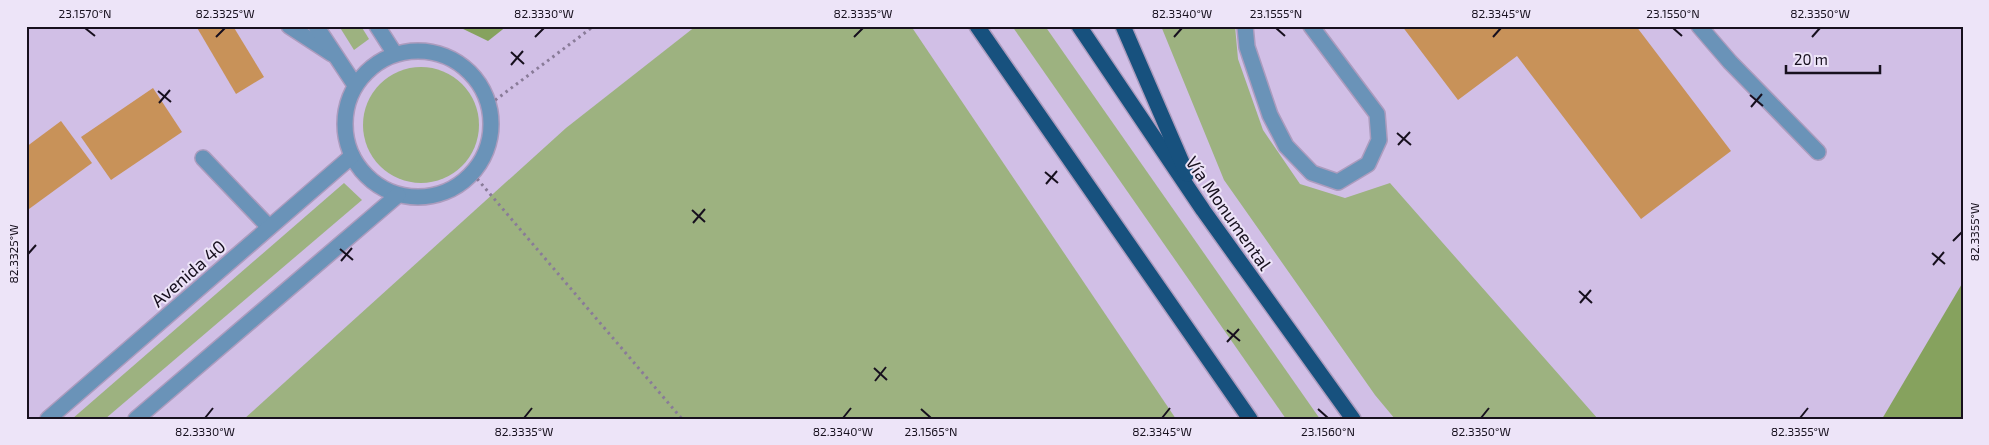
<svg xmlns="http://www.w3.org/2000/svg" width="1989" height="445" font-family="'Exo 2',sans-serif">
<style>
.green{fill:#9db280}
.forest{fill:#86a25e}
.building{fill:#c89259}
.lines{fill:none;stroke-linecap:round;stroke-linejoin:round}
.minor-casing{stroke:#ac9cbe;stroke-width:18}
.highway-casing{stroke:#ac9cbe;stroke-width:18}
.path{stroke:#897b98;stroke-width:3;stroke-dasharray:2.5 4;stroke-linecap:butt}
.minor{stroke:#6a93b8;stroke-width:15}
.highway{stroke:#17517e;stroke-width:15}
.ticks{fill:none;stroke:#17101e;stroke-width:2}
.labels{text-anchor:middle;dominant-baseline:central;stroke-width:4;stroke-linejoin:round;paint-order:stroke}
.street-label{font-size:18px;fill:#17101e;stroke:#ede4f8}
.neatline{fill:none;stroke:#17101e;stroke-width:2}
.ticks-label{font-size:12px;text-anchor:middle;fill:#17101e}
</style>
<rect width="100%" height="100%" fill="#d1bfe6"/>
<g class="green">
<polygon points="339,26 361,26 369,39 354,50"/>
<polygon points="696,26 911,26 1176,419 244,419 566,128"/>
<polygon points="1012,26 1045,26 1320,419 1286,419"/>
<polygon points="1161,26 1235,26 1238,59 1263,130 1300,184 1345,198 1390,183 1598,419 1395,419 1375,395 1224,180"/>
<circle cx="421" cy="125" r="58"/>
<polygon points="344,183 362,200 105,419 72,419"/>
</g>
<g class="forest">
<polygon points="457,26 507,26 488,41"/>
<polygon points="1963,282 1963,419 1882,419"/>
</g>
<g class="building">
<polygon points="196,26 233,26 264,77 236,94"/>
<polygon points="1402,26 1636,26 1731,151 1641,219 1517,56 1458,100"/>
<polygon points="153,88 182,132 111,180 81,137"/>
<polygon points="61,121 92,163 29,209 26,206 26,147"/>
</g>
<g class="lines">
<g class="minor-casing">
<g id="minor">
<polyline points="289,26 332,54"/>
<polyline points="316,26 355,85"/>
<polyline points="377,26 395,54"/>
<polyline points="1245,26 1247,47 1270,115 1286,146 1312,173 1338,182 1368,164 1379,140 1377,114 1311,26"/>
<polyline points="1699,26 1730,62 1818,152"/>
<circle cx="418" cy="124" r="73"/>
<polyline points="203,158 269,227"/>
<polyline points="48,419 352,156"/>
<polyline points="136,419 398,195"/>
</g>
</g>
<g class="highway-casing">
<g id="highway">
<polyline points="977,26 1250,419"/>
<polyline points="1079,26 1203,210 1353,419"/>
<polyline points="1123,26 1187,174"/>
</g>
</g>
<g class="path">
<polyline points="490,104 594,26"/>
<polyline points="473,174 682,419"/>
</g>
<use href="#minor" class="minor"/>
<use href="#highway" class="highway"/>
</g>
<path class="ticks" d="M85 28 95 36M1276 28 1285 36M1673 28 1682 36M216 37 225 28M535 37 544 28M854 37 863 28M1174 37 1182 28M1493 37 1501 28M1812 37 1820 28M511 52 524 64M511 65 523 51M158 91 171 102M1750 95 1763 106M159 103 170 90M1751 107 1762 94M1397 133 1411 145M1398 145 1410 132M1045 172 1058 183M1046 184 1057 171M692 210 705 222M693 223 705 209M1953 241 1962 232M340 249 353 260M1932 253 1945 264M28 254 36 245M341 261 352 248M1933 265 1944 252M1579 291 1592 303M1580 303 1591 290M1227 330 1240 341M1227 342 1239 329M874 368 887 380M875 381 886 367M921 409 931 418M1318 409 1328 418M205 418 213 408M524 418 532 408M843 418 851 408M1162 418 1170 408M1481 418 1489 408M1800 418 1808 408"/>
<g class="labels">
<g class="street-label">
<text transform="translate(1229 213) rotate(55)">Vía Monumental</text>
<text transform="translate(188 273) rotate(-41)">Avenida 40</text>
</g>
</g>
<rect width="1989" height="445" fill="none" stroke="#ede4f8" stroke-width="55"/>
<path d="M1786 65v8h94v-8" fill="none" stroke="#17101e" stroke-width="2.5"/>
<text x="1794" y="65" font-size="15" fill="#17101e" stroke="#ede4f8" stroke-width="4" paint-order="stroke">20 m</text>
<rect x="28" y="28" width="1934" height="390" class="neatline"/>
<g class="ticks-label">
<text x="85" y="18">23.1570°N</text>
<text x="225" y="18">82.3325°W</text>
<text x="544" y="18">82.3330°W</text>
<text x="863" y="18">82.3335°W</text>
<text x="1182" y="18">82.3340°W</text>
<text x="1276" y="18">23.1555°N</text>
<text x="1501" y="18">82.3345°W</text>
<text x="1673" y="18">23.1550°N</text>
<text x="1820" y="18">82.3350°W</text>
<text transform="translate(1975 232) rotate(-90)" y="4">82.3355°W</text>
<text transform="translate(14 254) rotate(-90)" y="4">82.3325°W</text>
<text x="205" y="436">82.3330°W</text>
<text x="524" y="436">82.3335°W</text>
<text x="843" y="436">82.3340°W</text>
<text x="931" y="436">23.1565°N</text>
<text x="1162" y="436">82.3345°W</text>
<text x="1328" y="436">23.1560°N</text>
<text x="1481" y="436">82.3350°W</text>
<text x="1800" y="436">82.3355°W</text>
</g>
</svg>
